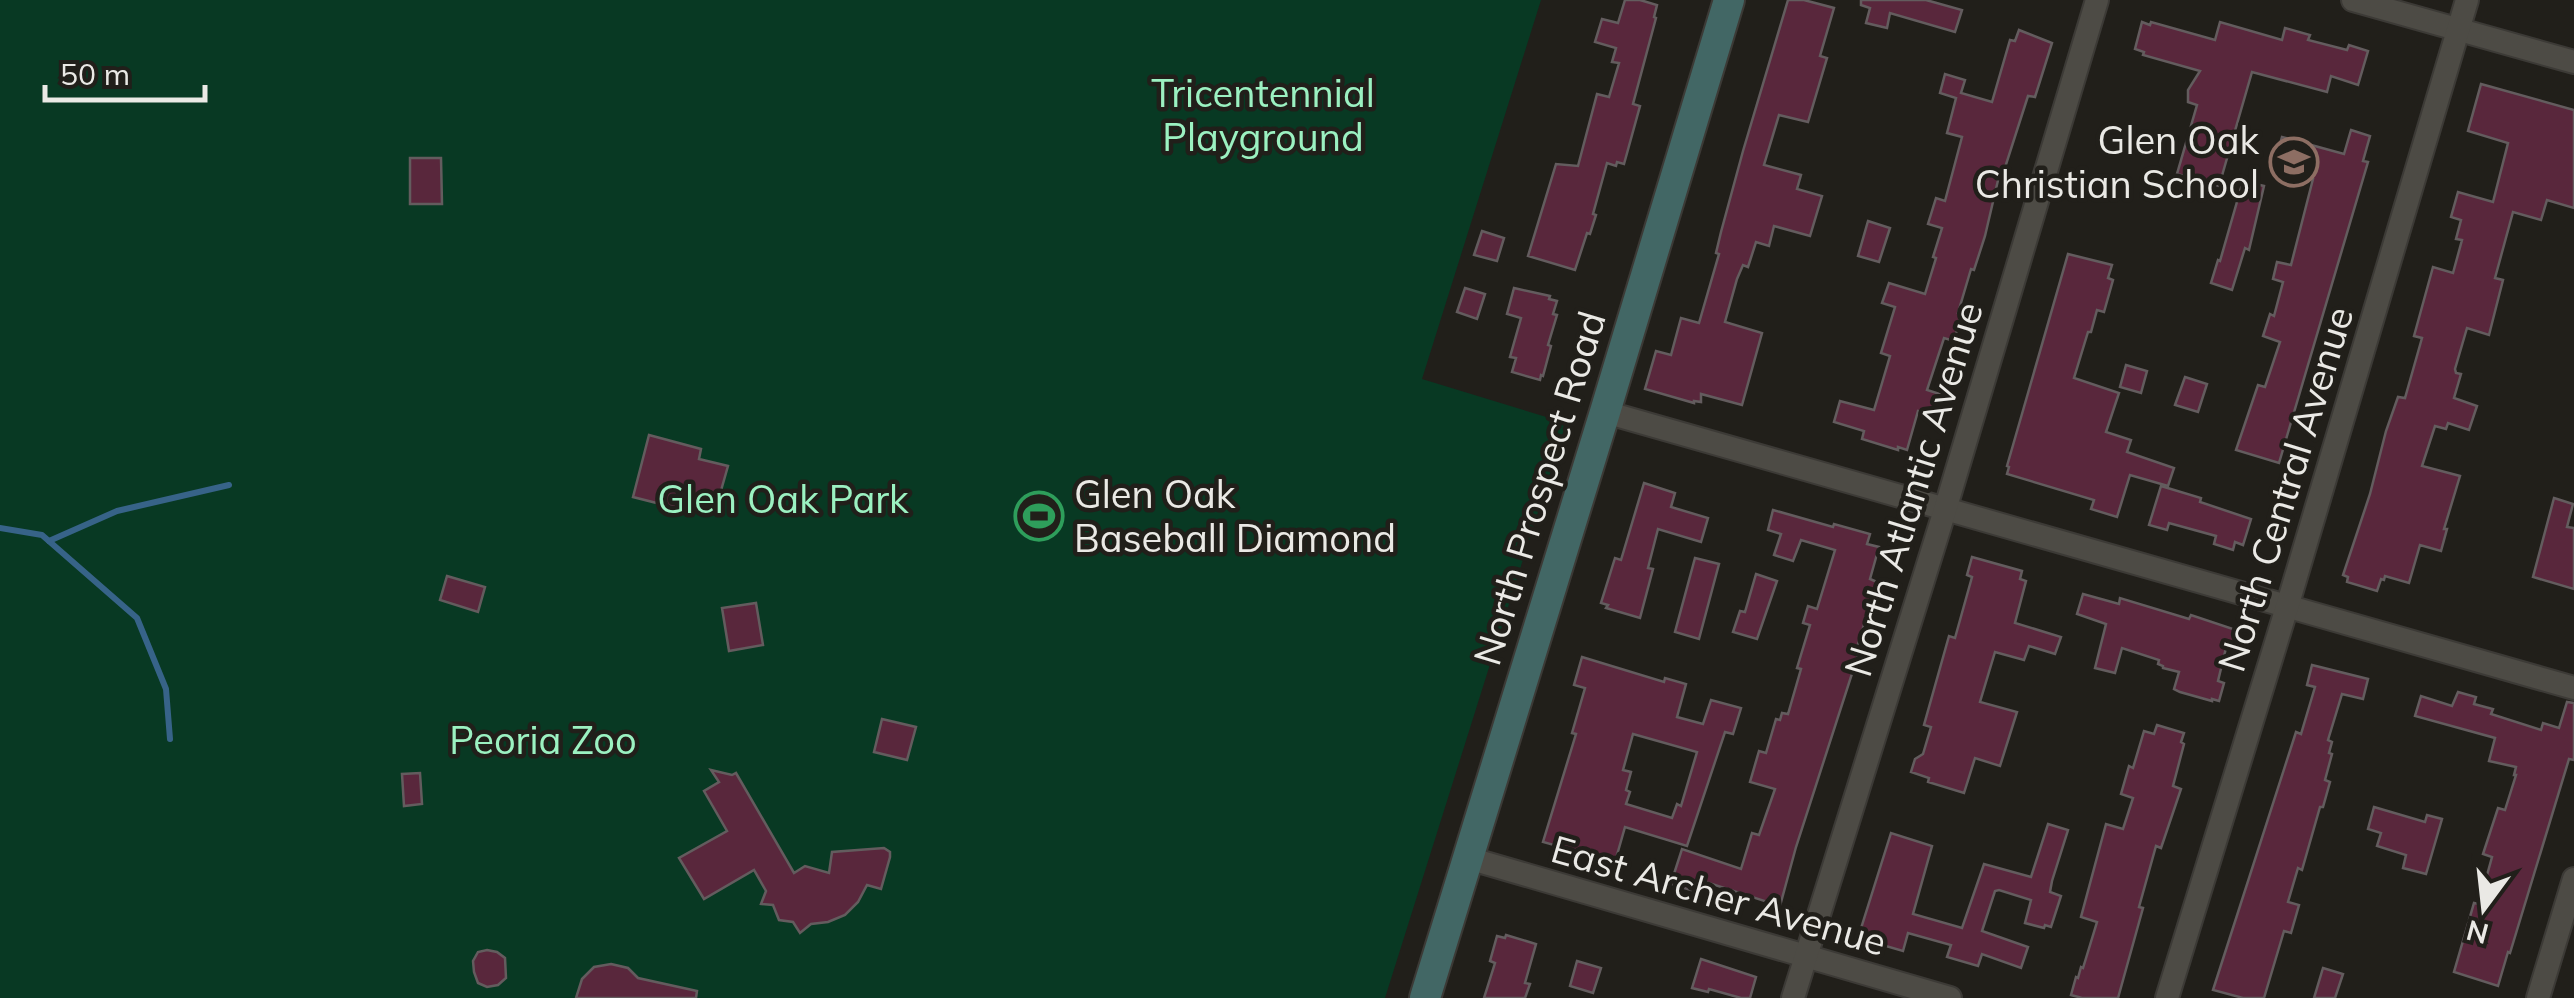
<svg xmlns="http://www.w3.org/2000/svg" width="2574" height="998" font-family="Mulish,sans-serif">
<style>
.green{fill:#083923}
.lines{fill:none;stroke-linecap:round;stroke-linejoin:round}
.stream{stroke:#376388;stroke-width:6}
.building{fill:#59273c;stroke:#635c5e;stroke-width:2.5;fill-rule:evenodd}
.minor-casing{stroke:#3c3a36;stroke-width:26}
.secondary-casing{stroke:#3c3a36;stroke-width:34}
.minor{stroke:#4d4b45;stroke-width:22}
.secondary{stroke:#426765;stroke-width:30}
.labels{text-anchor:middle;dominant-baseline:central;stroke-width:9;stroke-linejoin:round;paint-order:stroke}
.park-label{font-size:38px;fill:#9bf1c1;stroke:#211f1a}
.poi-label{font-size:38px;fill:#eae9e5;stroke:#211f1a;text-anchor:end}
.street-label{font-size:38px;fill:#eae9e5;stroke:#211f1a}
</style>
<rect width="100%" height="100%" fill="#211f1a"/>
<polygon class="green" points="0,0 1541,0 1422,379 1566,423 1385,998 0,998"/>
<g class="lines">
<g class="stream">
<polyline points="0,528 42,535 137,618 166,689 170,739"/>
<polyline points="49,541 117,511 229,485"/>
</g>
</g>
<g class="building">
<polygon points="1625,0 1640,0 1657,5 1654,17 1656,18 1633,104 1640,106 1624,164 1617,162 1616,166 1607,163 1593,214 1596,215 1590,234 1587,233 1575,270 1528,256 1556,164 1578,166 1597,94 1609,97 1619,63 1612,62 1616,48 1595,42 1602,19 1618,23"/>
<polygon points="1788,0 1804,0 1834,8 1820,56 1827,58 1808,122 1779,115 1764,165 1801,175 1797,189 1822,196 1810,236 1774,226 1769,246 1756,242 1748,267 1743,265 1737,279 1725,322 1762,333 1742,405 1701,394 1701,402 1694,401 1694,403 1645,389 1656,351 1671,355 1681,318 1699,323 1719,254 1716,253 1721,232 1743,151"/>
<polygon points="1861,0 1926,0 1962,10 1955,32 1890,13 1887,28 1866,23 1870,8 1861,5"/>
<polygon points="2142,22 2150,25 2151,22 2215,40 2220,22 2282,40 2285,28 2310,35 2308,40 2347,50 2349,45 2368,51 2358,85 2331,76 2327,92 2252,72 2219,186 2177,174 2197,105 2188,102 2188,90 2200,71 2143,55 2144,52 2135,49"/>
<polygon points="2019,30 2052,43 2035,97 2028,96 2002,177 1999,176 1985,236 1974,270 1971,269 1958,313 1961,314 1954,341 1944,338 1927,390 1943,395 1937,415 1918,411 1907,450 1898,447 1898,450 1862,439 1864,431 1834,422 1840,401 1874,410 1890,356 1881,353 1895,307 1882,303 1889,283 1925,294 1936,258 1933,257 1942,228 1928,224 1936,198 1945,201 1962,137 1947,133 1956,98 1940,93 1945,74 1965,80 1961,93 1992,102 2010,40 2015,41"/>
<polygon points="2481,84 2574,110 2574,208 2547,200 2541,220 2513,212 2495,278 2503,280 2489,335 2467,328 2455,369 2456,373 2461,374 2454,398 2477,406 2469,430 2448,423 2446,429 2435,426 2422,466 2460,476 2444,529 2447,529 2441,551 2420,545 2409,583 2385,576 2384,580 2381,579 2377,591 2347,582 2348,577 2343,575 2370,494 2386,431 2398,397 2405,398 2422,338 2414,336 2433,267 2453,273 2462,240 2456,239 2461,220 2451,217 2458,192 2493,202 2508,143 2468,131"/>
<polygon points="2351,130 2370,136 2363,161 2368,162 2279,463 2236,450 2258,385 2265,387 2280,342 2263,336 2270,314 2274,316 2283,282 2273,279 2277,262 2291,265 2313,179 2273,168 2282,137 2344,154"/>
<polygon points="410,158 441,158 442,204 410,204"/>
<polygon points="2243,181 2264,186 2249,250 2245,248 2232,290 2211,283 2218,260 2220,261"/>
<polygon points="1868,221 1890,228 1879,262 1858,256"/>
<polygon points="1482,231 1504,238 1497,261 1474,255"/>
<polygon points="2068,254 2112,265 2108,278 2113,280 2104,312 2097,310 2091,332 2088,332 2074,378 2119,393 2106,432 2131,440 2127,452 2174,468 2168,486 2130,475 2117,517 2091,509 2094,500 2007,474 2009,467 2007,466"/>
<polygon points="1465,288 1485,294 1477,319 1457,312"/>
<polygon points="1514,288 1550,296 1549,299 1557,301 1553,314 1557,315 1548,345 1551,346 1543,376 1541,375 1540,380 1512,372 1516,358 1510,357 1521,318 1507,314"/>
<polygon points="2126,365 2147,371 2141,393 2120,387"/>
<polygon points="2185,377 2207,384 2198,412 2175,405"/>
<polygon points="649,435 701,449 699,459 728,466 716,508 686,501 684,510 633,497"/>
<polygon points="1644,483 1675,493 1671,507 1708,518 1701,542 1658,529 1648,568 1653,569 1640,618 1606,608 1608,605 1601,603 1615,558 1621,560"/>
<polygon points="2161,486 2201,498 2200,502 2251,519 2243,545 2235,542 2233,550 2214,544 2216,536 2169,523 2167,530 2149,525"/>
<polygon points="2554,498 2573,504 2567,527 2574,528 2574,589 2533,577"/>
<polygon points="1773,510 1833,527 1834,524 1870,534 1867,544 1879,547 1870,579 1877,582 1856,651 1859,652 1796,847 1780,906 1706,882 1705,885 1693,882 1691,890 1673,885 1676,877 1673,877 1682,849 1741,869 1752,833 1759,835 1775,789 1750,782 1759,751 1766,753 1776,719 1780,720 1782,713 1788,714 1801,669 1797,668 1810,625 1803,623 1808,606 1817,609 1835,550 1801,540 1793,561 1774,555 1781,534 1768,530"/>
<polygon points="1972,557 2022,571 2020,579 2026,581 2015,623 2061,637 2055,654 2029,646 2024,660 1995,652 1980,702 2017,712 2000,766 1975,758 1964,793 1928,782 1929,778 1911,772 1915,759 1923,754 1931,727 1924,725 1949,636 1955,638 1972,577 1967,575"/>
<polygon points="1695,558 1719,564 1699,639 1675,632"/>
<polygon points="1756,574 1777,581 1757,639 1733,632 1740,611 1745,612"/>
<polygon points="447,576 485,587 478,612 440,600"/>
<polygon points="2083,594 2119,604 2120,598 2189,619 2191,615 2239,631 2234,648 2227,646 2226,648 2218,681 2224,683 2219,701 2212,699 2212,701 2180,692 2174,689 2179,672 2163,668 2163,666 2158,664 2159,660 2122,648 2115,673 2095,668 2106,624 2077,614"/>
<polygon points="756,603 763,645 729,651 722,608"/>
<path d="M1582 657 1664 682 1665 678 1686 684 1677 717 1703 724 1711 700 1741 708 1733 734 1725 732 1687 846 1625 827 1615 862 1543 842 1576 734 1572 733 1585 688 1574 685ZM1633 734 1697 752 1681 806 1677 804 1672 818 1626 804 1630 792 1626 790 1631 772 1623 770Z"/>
<polygon points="2312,665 2368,679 2363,699 2342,694 2328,740 2332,742 2329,753 2332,754 2325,780 2330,782 2323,807 2320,807 2302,870 2298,868 2288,902 2299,905 2291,933 2284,931 2264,998 2243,998 2213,990 2296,732 2301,734 2315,687 2307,685"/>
<polygon points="2458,692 2476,697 2474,704 2493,709 2491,714 2541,730 2543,723 2559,728 2567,702 2574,703 2574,760 2569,759 2510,953 2508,952 2498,986 2454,972 2474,903 2479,904 2492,857 2483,854 2498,808 2505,810 2516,775 2514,775 2516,767 2489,761 2495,738 2415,716 2421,696 2452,706"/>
<polygon points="882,719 916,727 907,760 874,752"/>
<polygon points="2157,725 2184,733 2181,742 2184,744 2173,786 2181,789 2161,848 2156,846 2139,907 2143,908 2118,998 2082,998 2071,995 2076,977 2078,978 2081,967 2083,968 2097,922 2081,917 2106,824 2123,829 2133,798 2121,794 2129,766 2133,768 2144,731 2154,734"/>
<polygon points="711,770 732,775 736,773 794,873 805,866 829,873 832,852 884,848 890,852 890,857 881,889 867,885 858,902 845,915 828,922 811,924 800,933 793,922 779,920 773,905 761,904 766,891 754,870 704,899 679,858 727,831 704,791 719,782"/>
<polygon points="420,773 422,804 404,806 402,774"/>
<polygon points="2374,807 2425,822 2427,815 2442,819 2426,874 2403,868 2406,855 2377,846 2381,833 2368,829"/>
<polygon points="2048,824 2068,830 2052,881 2050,892 2061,896 2051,927 2045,925 2044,928 2025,923 2031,900 1999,890 1995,891 1982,931 2028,947 2021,968 1982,954 1978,966 1947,957 1951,945 1908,933 1903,951 1858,938 1891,833 1932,846 1913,914 1962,928 1984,864 2031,877"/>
<polygon points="1506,935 1536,944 1525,983 1530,984 1525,998 1484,998 1495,963 1490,961 1497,936 1505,938"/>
<polygon points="487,950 497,952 505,958 506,978 498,985 487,987 478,983 474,972 473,961 478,952"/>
<polygon points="1701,959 1756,977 1750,998 1741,998 1709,989 1708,992 1692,988"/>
<polygon points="1577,961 1601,968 1593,993 1570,986"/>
<polygon points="611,964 628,968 638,978 697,991 696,998 576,998 582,979 594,967"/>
<polygon points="2323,968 2343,974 2335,998 2314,998"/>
</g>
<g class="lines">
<g class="minor-casing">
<g id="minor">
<polyline points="2353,0 2574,62"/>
<polyline points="1605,412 2574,688"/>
<polyline points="1468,858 1950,998"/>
<polyline points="1793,998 1945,510 2097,0"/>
<polyline points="2167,998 2287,607 2467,0"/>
<polyline points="2538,998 2574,879"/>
</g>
</g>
<g class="secondary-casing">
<polyline id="secondary" points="1425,998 1605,412 1729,0"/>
</g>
<use href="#minor" class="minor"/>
<use href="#secondary" class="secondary"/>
</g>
<defs>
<g id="school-ring" transform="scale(2.5)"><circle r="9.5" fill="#211f1a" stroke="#8d6e63" stroke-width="1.5"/><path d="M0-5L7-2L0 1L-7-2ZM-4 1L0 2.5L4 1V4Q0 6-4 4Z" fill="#8d6e63"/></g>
<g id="stadium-ring" transform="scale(2.5)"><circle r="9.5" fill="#211f1a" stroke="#2e9e5b" stroke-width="1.5"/><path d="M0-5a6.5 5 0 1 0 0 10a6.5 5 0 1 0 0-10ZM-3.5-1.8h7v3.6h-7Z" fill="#2e9e5b"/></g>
</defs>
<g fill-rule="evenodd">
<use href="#school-ring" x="2294" y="162"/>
<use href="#stadium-ring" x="1039" y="516"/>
</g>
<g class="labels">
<g class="park-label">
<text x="1263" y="93">Tricentennial<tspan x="1263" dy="44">Playground</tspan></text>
<text x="783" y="499">Glen Oak Park</text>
<text x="543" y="740">Peoria Zoo</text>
</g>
<g class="poi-label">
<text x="2259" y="140">Glen Oak<tspan x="2259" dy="44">Christian School</tspan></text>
<text x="1074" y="494" text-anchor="start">Glen Oak<tspan x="1074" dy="44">Baseball Diamond</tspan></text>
</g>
<g class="street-label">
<text transform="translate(1539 488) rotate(-73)">North Prospect Road</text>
<text transform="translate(1913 489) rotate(-73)">North Atlantic Avenue</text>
<text transform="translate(2285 489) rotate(-73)">North Central Avenue</text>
<text transform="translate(1719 895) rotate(16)">East Archer Avenue</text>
</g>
</g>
<g transform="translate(2484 908) rotate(195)" stroke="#211f1a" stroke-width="8" paint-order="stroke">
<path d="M0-8L18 38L0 25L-18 38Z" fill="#eae9e5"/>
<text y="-15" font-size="28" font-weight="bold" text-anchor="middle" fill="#eae9e5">N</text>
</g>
<path d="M45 85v15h160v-15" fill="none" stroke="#eae9e5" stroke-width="5"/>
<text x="60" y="85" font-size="30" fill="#eae9e5" stroke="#211f1a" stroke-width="8" paint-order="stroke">50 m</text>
</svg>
